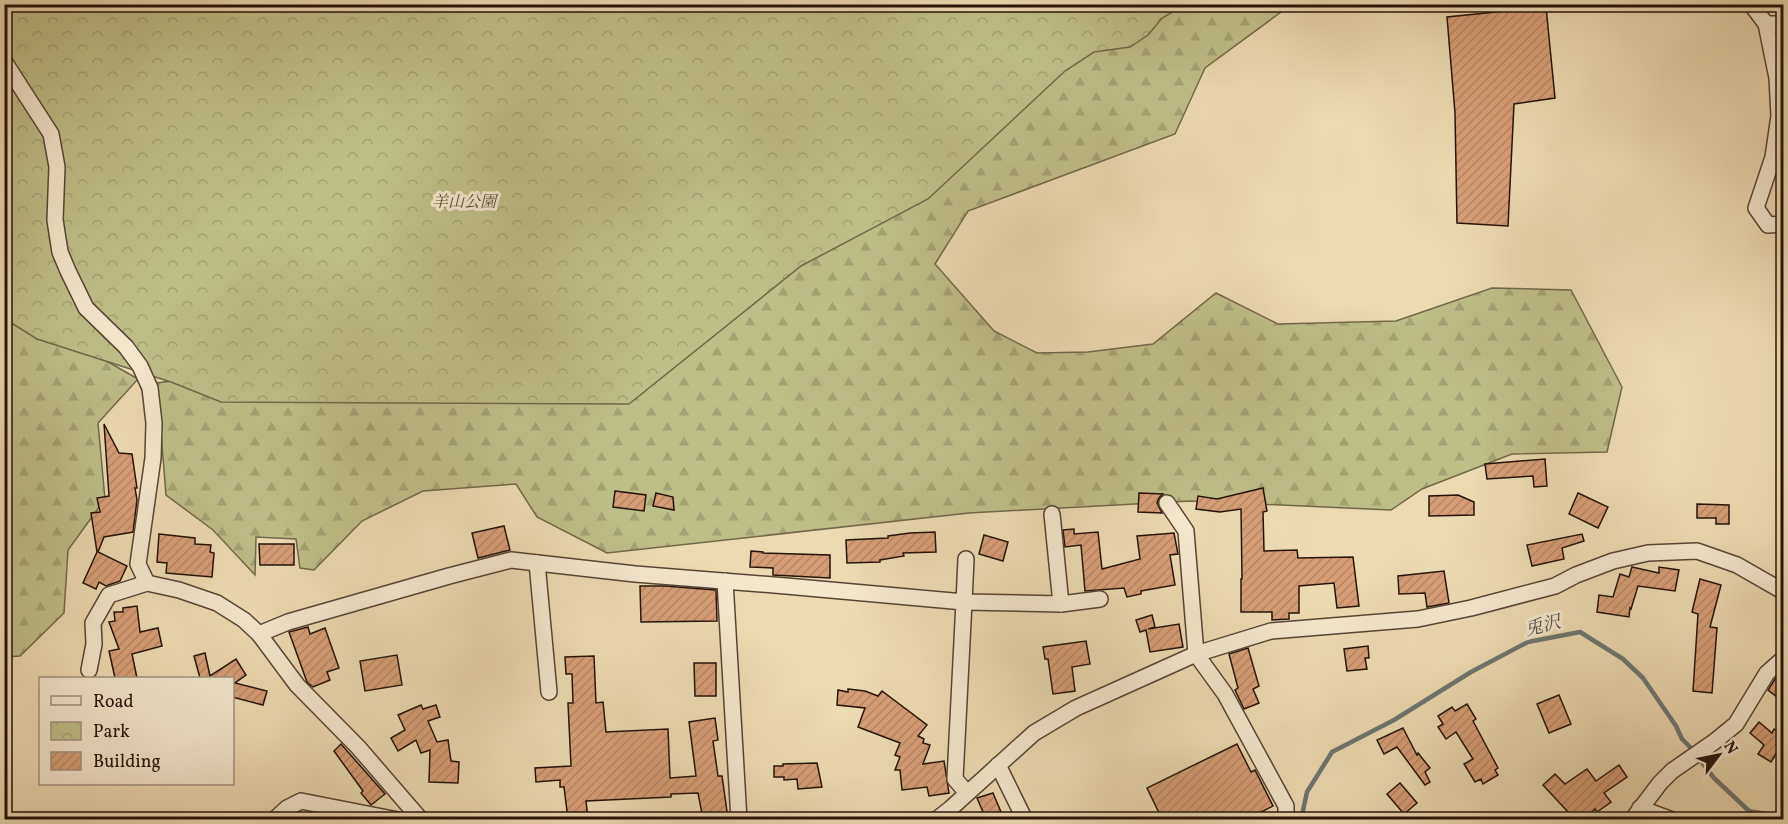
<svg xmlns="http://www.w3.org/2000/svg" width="1788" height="824" font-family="Vollkorn,'Noto Serif JP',serif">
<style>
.forest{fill:url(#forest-firs);stroke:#716848;stroke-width:1.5}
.park{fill:url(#park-crowns);stroke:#716848;stroke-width:1.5}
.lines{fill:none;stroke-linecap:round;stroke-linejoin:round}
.stream{stroke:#6d7671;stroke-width:4.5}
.building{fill:url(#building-hatch);stroke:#241309;stroke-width:1.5}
.minor-casing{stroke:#564533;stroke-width:18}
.minor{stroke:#f3e7cc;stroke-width:15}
.labels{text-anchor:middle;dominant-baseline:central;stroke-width:6;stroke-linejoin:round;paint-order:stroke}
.park-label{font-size:16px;font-style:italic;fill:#5a4f35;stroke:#f3e7cc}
.water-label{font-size:18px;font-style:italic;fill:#4e4d46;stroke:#f3e7cc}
</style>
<defs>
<pattern id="forest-firs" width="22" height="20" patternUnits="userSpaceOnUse" patternTransform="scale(1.5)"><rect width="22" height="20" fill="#bebe87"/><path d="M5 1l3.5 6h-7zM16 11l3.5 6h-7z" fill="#a3a273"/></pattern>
<pattern id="park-crowns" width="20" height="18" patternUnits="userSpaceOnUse" patternTransform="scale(1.5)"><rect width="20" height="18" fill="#bebe87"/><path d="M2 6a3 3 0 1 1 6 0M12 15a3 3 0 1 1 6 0" fill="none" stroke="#a3a273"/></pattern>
<pattern id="building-hatch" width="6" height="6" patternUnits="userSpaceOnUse" patternTransform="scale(1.5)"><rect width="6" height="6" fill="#d79e76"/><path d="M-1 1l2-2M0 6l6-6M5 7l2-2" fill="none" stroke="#b88765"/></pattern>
</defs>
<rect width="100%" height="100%" fill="#ecdab0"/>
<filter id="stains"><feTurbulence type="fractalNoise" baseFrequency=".00333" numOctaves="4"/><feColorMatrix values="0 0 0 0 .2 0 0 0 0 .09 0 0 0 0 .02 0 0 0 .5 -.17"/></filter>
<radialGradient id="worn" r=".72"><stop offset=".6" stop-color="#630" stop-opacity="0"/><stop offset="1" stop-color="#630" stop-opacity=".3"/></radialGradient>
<g class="forest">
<polygon points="1292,4 1205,68 1175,134 968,211 935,264 994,331 1037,353 1088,352 1153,344 1216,293 1278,324 1396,321 1492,288 1571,290 1622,387 1607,452 1512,454 1422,489 1391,510 1190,501 969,513 607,553 537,517 516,484 423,491 362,521 314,570 300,568 296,539 256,537 255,575 213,530 166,495 157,383 320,361 1157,5"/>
<polygon points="5,297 54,331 138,379 98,423 105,499 68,550 64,613 20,656 5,657"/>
</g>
<polygon class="park" points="4,5 1176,5 1171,13 1162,18 1148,35 1130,47 1094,52 1065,71 928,199 801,266 629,404 221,402 171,382 37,339 5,319"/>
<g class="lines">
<polyline class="stream" points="1301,820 1307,792 1332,752 1394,720 1471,672 1528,642 1580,632 1623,659 1643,678 1676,726 1682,739 1690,747 1714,778 1749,811 1784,817"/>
</g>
<g class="building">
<polygon points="1546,7 1555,98 1514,104 1508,226 1457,223 1455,113 1447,17"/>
<polygon points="104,424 119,453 132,454 137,488 135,488 137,500 133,532 104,537 98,552 127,566 120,581 106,586 99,582 96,589 83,583 97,552 91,513 100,512 97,498 109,496"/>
<polygon points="1545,459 1547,486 1534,487 1533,476 1487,479 1485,464"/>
<polygon points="1263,488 1267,511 1263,512 1264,551 1297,550 1298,558 1353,557 1359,606 1337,608 1334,583 1299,586 1299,613 1289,613 1289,619 1272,620 1272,612 1241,612 1241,579 1242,579 1241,509 1220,512 1196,509 1198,496 1217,499"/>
<polygon points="615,491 646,495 644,511 613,507"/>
<polygon points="656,493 673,497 674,510 653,506"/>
<polygon points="1139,493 1163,494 1159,498 1157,503 1162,513 1138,512"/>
<polygon points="1578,493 1608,507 1598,528 1569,514"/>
<polygon points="1458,495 1474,502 1474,515 1429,516 1429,496"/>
<polygon points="1697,504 1729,505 1729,524 1716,524 1716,518 1697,518"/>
<polygon points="504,526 510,550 478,558 472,533"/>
<polygon points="1074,529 1074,534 1098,532 1102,569 1140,559 1137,536 1174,533 1178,554 1170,555 1175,585 1141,591 1141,594 1127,597 1124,588 1085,591 1081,545 1065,547 1063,530"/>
<polygon points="935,532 936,552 903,553 904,556 880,560 880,562 847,563 846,540 888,538 888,536 910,533"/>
<polygon points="159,534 195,538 195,544 211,545 210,552 214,553 212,577 166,573 167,563 157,562"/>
<polygon points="1582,534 1584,541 1562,548 1564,559 1532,566 1527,545"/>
<polygon points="984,535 1008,542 1003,561 979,554"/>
<polygon points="259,544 294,544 294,565 260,565"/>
<polygon points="751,551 763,552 763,553 830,555 830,578 773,575 773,568 750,567"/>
<polygon points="1632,567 1659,573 1659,567 1679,570 1675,591 1638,586 1631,609 1630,608 1629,617 1597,612 1599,595 1613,597 1620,574 1629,577"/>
<polygon points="1444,571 1449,603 1427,607 1425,593 1399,594 1398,576"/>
<polygon points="1700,579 1721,585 1710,627 1717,628 1712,693 1693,691 1698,614 1692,612"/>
<polygon points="640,586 665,586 716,590 717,621 641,622"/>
<polygon points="137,606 140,632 158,628 162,646 132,654 137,678 115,678 109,651 119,649 109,622 115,621 114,612 123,612 123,608"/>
<polygon points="1152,615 1155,627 1148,629 1179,624 1183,647 1150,652 1146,630 1140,632 1136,620"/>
<polygon points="308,627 310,634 325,628 339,668 327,672 330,680 313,687 307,682 289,632"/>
<polygon points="1086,641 1090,664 1072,667 1075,691 1053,694 1048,659 1045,659 1043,647"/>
<polygon points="1368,646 1369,658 1365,658 1367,669 1347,671 1344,649"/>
<polygon points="1248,648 1259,686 1253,689 1259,703 1244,709 1235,690 1238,688 1229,654"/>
<polygon points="205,653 210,676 236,659 246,675 235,683 267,691 263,705 232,697 232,678 200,678 194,656"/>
<polygon points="397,655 402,685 365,691 360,661"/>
<polygon points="594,656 596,703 603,702 606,732 668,729 670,778 696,776 689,722 715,718 718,740 713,741 718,776 722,776 728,819 703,819 698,793 671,794 671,797 586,801 588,819 568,819 564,787 560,787 560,780 536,782 535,768 571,766 568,703 573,703 572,674 566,674 565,657"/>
<polygon points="694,663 716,663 716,696 695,696"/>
<polygon points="1784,671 1784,689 1777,697 1768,690 1775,679"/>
<polygon points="848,689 865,691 878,696 882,691 927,725 918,736 924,739 923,743 930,745 923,764 944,761 949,793 929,796 927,787 902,790 900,770 895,770 900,757 895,755 900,743 858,727 865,708 837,705 838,690 848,692"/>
<polygon points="1559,695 1571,724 1549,733 1537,704"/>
<polygon points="1467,704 1476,719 1473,721 1498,768 1495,770 1498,775 1483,784 1481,779 1475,782 1464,764 1473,759 1456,732 1446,739 1438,727 1443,724 1438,716 1452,707 1455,711"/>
<polygon points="421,705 423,709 436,705 440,717 428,721 437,742 448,740 451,761 459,762 458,783 429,782 430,750 421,753 416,740 398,751 391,738 405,730 398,715"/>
<polygon points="1759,722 1772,733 1774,729 1784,735 1784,761 1776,754 1771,762 1758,754 1764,745 1750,733"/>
<polygon points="1403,728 1417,755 1418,753 1430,768 1425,772 1430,782 1425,785 1397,747 1384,754 1377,740"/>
<polygon points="341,744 385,794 371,805 361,793 363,791 334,751"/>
<polygon points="1237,744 1251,772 1255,770 1273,806 1261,812 1265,819 1162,819 1147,788"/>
<polygon points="817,763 822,787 798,789 797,779 784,780 784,777 774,777 774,766 783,766 783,764"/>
<polygon points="1619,765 1627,777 1604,793 1611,802 1597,812 1595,809 1584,819 1560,819 1568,812 1543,785 1555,774 1565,784 1587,769 1596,781"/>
<polygon points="1400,783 1417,803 1404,814 1387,794"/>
<polygon points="993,793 1004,819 986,819 977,798"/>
</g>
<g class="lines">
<g class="minor-casing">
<g id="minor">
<polyline points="1751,4 1766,24 1777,78 1779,116 1773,157 1756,208 1768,225 1784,224"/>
<polyline points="1766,24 1784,24"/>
<polyline points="4,61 51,134 57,167 55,220 60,252 68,271 86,308 126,347 140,366 150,388 154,423 153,458 138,564 147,583"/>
<polyline points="1167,503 1186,531 1196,654 1225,694 1286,806 1286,820"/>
<polyline points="1052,514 1061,604"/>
<polyline points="966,559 964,602 1061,604 1100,599"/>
<polyline points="537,563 549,692"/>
<polyline points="725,581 739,820"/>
<polyline points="259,634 288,622 449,576 511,560 635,574 786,586 964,602 955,779 967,793"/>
<polyline points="89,670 94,644 93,623 109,595 147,583 179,590 217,603 244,620 259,634 297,685 358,747 421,820"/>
<polyline points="998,765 1025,820"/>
<polyline points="1640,808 1672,820"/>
<polyline points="274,820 287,808 301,801 398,820"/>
<polyline points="936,820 950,809 1034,733 1076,708 1196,654 1271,631 1418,619 1471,608 1555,586 1576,575 1613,561 1648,553 1697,551 1737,565 1784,592"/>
<polyline points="1632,820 1660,783 1672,771 1714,742 1736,724 1767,673 1784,658"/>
</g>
</g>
<use href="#minor" class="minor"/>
</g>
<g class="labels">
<g class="park-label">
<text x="464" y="203">羊山公園</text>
</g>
<g class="water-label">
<text transform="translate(1543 627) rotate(-14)">兎沢</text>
</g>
</g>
<rect width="1788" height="824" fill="none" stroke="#ecdab0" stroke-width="24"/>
<rect x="6" y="6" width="1776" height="812" fill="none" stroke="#241309" stroke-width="3"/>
<rect x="12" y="12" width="1764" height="800" fill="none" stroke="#241309" stroke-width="1.5"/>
<rect x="39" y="677" width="195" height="108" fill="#f3e7cc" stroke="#a0927e" stroke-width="1.5"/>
<rect x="51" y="696" width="30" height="9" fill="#f3e7cc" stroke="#a0927e" stroke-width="1.5"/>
<text x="93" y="707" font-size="18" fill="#241309">Road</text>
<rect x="51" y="722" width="30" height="18" fill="url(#park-crowns)" stroke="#a0927e" stroke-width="1.5"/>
<text x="93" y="737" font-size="18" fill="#241309">Park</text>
<rect x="51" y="752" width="30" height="18" fill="url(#building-hatch)" stroke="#a0927e" stroke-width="1.5"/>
<text x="93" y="767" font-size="18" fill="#241309">Building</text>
<g transform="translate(1719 755) rotate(58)" stroke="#f3e7cc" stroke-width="4.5" paint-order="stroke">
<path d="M0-4.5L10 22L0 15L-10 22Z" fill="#241309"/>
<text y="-9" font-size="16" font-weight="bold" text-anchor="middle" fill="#241309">N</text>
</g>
<rect width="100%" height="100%" filter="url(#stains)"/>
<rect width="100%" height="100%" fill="url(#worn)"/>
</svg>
